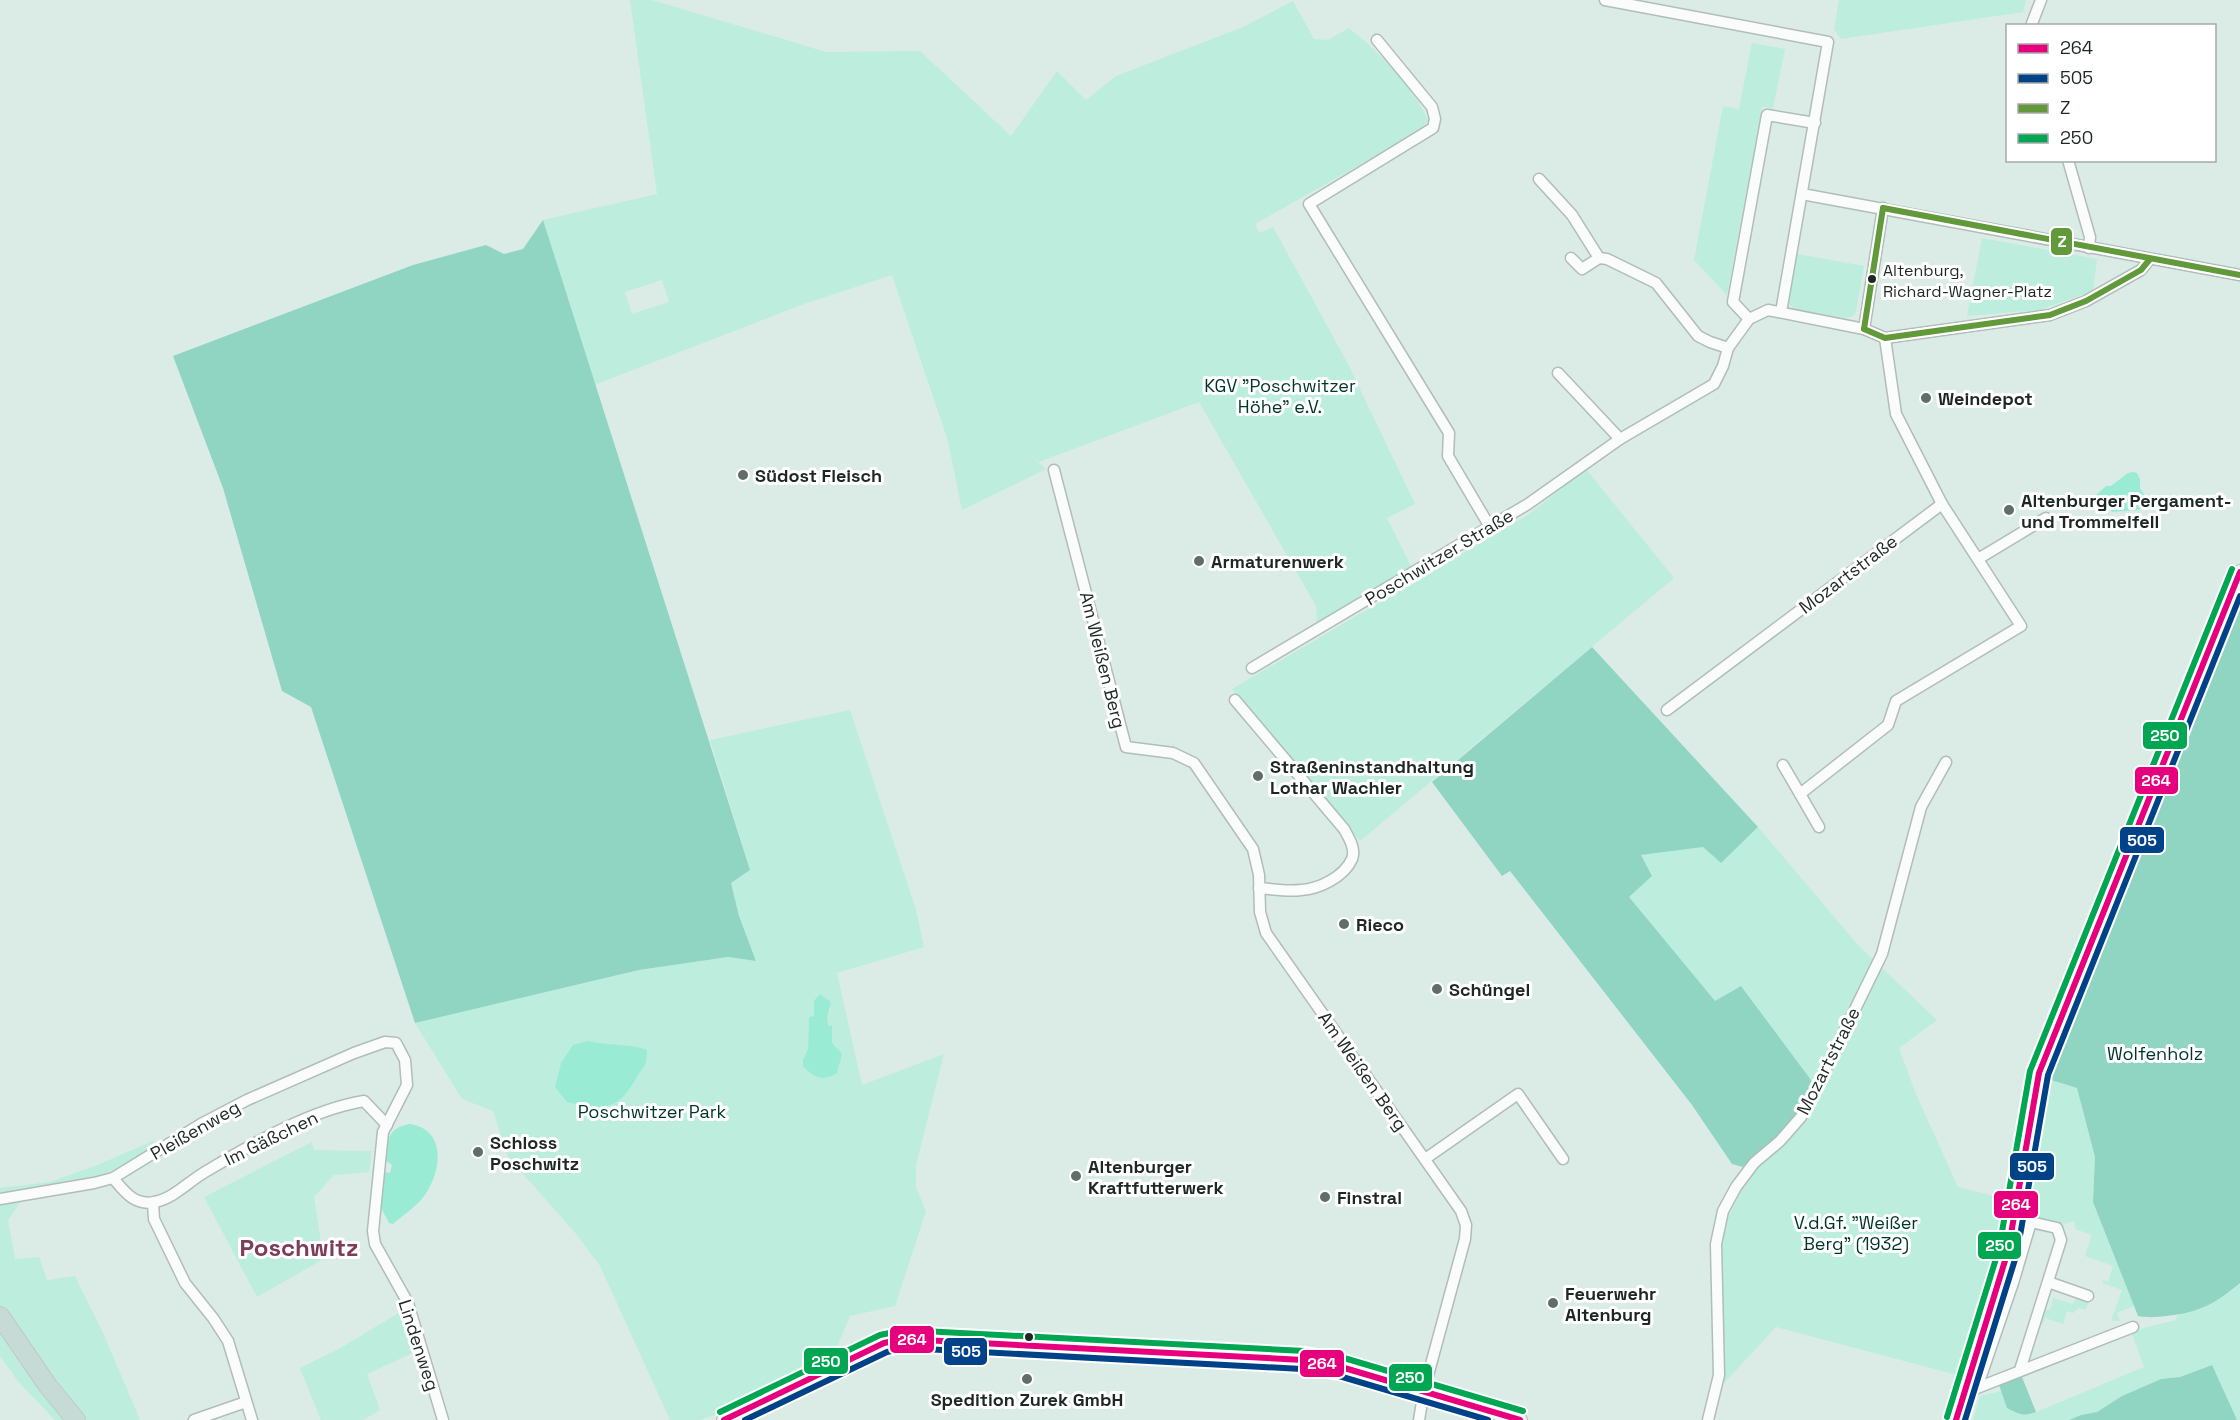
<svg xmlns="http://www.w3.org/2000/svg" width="2240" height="1420" font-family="'Space Grotesk',sans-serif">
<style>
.green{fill:#bceddd;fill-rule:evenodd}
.forest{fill:#8fd5c1}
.water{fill:#99ecd3}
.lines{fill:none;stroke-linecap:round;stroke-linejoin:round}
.street-casing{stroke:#b0bdb8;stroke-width:13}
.secondary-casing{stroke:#b0bdb8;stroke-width:16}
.highway-casing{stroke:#c1c9c6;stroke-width:20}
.street{stroke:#fafcfb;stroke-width:10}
.secondary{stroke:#eaf2f0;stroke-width:14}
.highway{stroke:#c7dbd6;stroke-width:18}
.bus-1-casing{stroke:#fff;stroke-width:10}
.bus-2-casing{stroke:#fff;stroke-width:10}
.bus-3-casing{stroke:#fff;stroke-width:10}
.bus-4-casing{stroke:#fff;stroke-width:10}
.bus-1{stroke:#e6007d;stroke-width:6}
.bus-2{stroke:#004288;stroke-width:6}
.bus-3{stroke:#61993b;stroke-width:6}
.bus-4{stroke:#00a651;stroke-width:6}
.bus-dot{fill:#1d2825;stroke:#fff;stroke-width:2}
.poi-dot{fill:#606d69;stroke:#fff;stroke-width:2}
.labels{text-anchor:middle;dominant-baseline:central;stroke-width:6;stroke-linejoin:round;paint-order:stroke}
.bus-label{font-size:16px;fill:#1d2825;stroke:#fff;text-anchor:start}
.park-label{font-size:18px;fill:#003529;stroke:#fff}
.poi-label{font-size:18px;font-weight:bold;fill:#1d2825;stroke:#fff;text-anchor:start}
.street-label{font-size:18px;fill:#1d2825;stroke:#fff}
.district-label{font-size:24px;font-weight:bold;fill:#7e3b5a;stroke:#fff}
.line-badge{stroke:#fff;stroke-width:2}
.badge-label{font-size:16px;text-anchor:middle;font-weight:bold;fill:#fff}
</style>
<rect width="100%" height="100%" fill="#dbece6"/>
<g class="green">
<path d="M630 0H652L826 52 920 51 1011 136 1057 71 1086 100 1116 76 1243 27 1293 1 1314 39 1328 40 1349 28C1380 53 1411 84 1428 120L1422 130 1255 224 1259 233 1273 227 1348 364 1415 504 1387 518 1412 568 1317 623 1316 606 1199 402 1039 462 1031 456 1046 469 962 510 948 441 892 275 804 304 594 385 543 220 657 194ZM662 280 669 302 632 314 625 292Z"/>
<polygon points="1839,0 2026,0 2023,12 1841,39 1834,29"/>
<polygon points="1752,43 1785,49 1773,108 1762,107 1727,295 1694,260 1723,106 1739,109"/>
<polygon points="1982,238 2097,259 2093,291 2039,310 1967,316"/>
<polygon points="1797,254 1864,266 1856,312 1853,316 1846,318 1795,309 1788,303 1788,298"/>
<polygon points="1586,469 1674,578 1360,841 1232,689 1528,515"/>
<path d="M850 710 916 910 924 947 837 973 862 1085 944 1054 916 1165V1187L926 1211 895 1306 850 1316 837 1347 717 1414 700 1420H670L600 1266 577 1235 508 1157 493 1111 462 1099 415 1023 639 970 728 957 756 961 739 916 731 883 750 870 710 740ZM814 1001 831 1008 827 1019 832 1031V1043L803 1060 808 1049 809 1017 814 1016Z"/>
<polygon points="1758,827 1858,945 1937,1020 1899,1048 1916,1094 1958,1187 2006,1199 1983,1288 1957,1375 1776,1327 1724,1383 1721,1250 1726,1223 1738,1196 1754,1170 1805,1122 1820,1092 1741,986 1715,1001 1628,897 1652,876 1641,855 1703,847 1721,863"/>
<polygon points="2046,1079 2077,1088 2095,1157 2093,1202 2134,1306 2117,1313 2120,1321 2111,1321 2122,1290 2103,1283 2103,1280 2108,1282 2113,1266 2085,1256 2092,1235 2075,1229 2074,1221 2065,1224 2037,1219 2036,1213 2032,1213 2030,1218 2021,1216"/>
<polygon points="153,1141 160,1146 102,1175 21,1201 8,1220 15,1259 39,1257 47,1280 75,1276 103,1333 140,1420 55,1420 18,1381 0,1356 0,1188 50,1182 100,1164"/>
<polygon points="312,1142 314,1150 372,1151 369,1172 334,1175 314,1197 320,1236 320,1261 257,1297 204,1197"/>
<path d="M2240 1283V1420H2237L2211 1365 2180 1377 2161 1379 2122 1396 2097 1412 2081 1415 2069 1420H1973L1980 1396 2002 1391 2007 1408 2029 1415 2144 1367 2131 1331 2176 1320 2178 1315C2203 1310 2221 1299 2240 1283Z"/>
<polygon points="2076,1297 2086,1300 2088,1304 2086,1310 2079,1308 2073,1313 2067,1311 2063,1324 2045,1318 2042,1325 2040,1322 2044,1312 2051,1308 2053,1298 2073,1304"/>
<polygon points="405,1309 417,1351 367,1374 380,1410 363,1420 321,1420 300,1368 339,1349"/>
</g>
<g class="forest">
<polygon points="543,220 750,870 731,883 739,916 756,961 728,957 639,970 415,1023 311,707 282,691 223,488 173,356 413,265 486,245 504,254 523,249"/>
<path d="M2240 609V1283C2215 1304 2198 1313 2166 1316 2156 1317 2148 1318 2138 1316L2093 1202 2095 1157 2077 1088 2051 1080Z"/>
<polygon points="1592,647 1758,827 1721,863 1703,847 1641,855 1652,876 1629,897 1715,1001 1741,986 1820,1092 1805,1122 1754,1170 1732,1164 1692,1105 1510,871 1502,876 1432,782"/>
<polygon points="2212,1365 2237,1420 2069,1420 2081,1415 2097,1412 2122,1396 2161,1379 2180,1377"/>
<path d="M2019 1377H2022L2036 1412C2024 1417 2019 1414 2007 1408L1999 1385Z"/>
</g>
<g class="water">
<polygon points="2133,472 2137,473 2140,479 2140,488 2145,496 2144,505 2139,510 2112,512 2104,501 2102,503 2097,501 2095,496 2106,486 2111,486 2128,473"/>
<path d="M820 994 831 1002 827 1019 829 1026 832 1025V1043L842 1054 837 1073C823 1082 814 1078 803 1066V1060L808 1049 809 1017 814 1016V1001Z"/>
<path d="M588 1041C608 1046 627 1043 647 1050 647 1068 643 1065 635 1080 617 1112 601 1110 567 1102L555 1087 561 1063 573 1045Z"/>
<path d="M410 1124C449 1130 441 1176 422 1199 414 1208 402 1216 393 1224L389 1223 379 1204 383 1172 390 1173 392 1165 385 1160C388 1140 387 1128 410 1124Z"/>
</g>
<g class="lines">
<g class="street-casing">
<g id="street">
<polyline points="1605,0 1828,42 1781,312"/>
<polyline points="2031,26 2041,0"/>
<polyline points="1377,40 1432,107 1435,119 1433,128 1309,204 1449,433 1448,456 1490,527"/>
<polyline points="2068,160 2090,237 2089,248"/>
<polyline points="1539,179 1572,215 1599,258"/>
<polyline points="1802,194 2240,275"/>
<polyline points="1571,258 1582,269 1599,258 1607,259 1656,283 1698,336 1710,342 1728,348"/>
<polyline points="1749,319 1733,302 1767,115 1815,123"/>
<polyline points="1864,329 1883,208"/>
<polyline points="1558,373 1620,439"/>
<polyline points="1054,470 1126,747 1173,753 1194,763 1253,849 1259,875 1260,912 1266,933 1461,1211 1466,1225 1465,1239 1424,1390 1419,1420"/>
<polyline points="1978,559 2046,518"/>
<polyline points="1252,668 1528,504 1620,439 1714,384 1723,366 1728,348 1749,319 1768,310 1864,329 1885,338 2050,315 2086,301 2141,270 2150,259"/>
<path d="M1235 700 1344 829C1349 838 1356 849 1352 859 1344 877 1319 889 1301 890 1287 892 1273 889 1259 888"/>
<polyline points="1667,710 1942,504"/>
<polyline points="1783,765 1800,794"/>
<polyline points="1819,827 1800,794 1888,725 1896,701 2021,626 1942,504 1896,414 1885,338"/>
<polyline points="1425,1159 1518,1094 1563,1159"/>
<path d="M113 1178C124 1191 134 1206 154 1202 173 1199 188 1182 205 1172 252 1144 310 1110 364 1101L387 1125"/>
<polyline points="0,1199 94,1183 113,1178 201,1124 247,1100 354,1053 385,1042 396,1043 405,1060 407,1085 383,1132 373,1231 375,1244 408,1303 443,1420"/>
<polyline points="153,1203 154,1219 185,1283 213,1318 228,1341 252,1420"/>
<polyline points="2048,1282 2088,1296"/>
<polyline points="1974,1387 1977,1388 2133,1327"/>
<polyline points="1977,1388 2013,1283 2031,1222 2057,1228 2061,1240 2020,1370"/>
<polyline points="194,1420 246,1402"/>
<polyline points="1708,1420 1719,1375 1716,1244 1723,1211 1736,1187 1754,1163 1780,1141 1801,1117 1819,1083 1882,954 1921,807 1946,762"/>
</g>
</g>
<g class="secondary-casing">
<g id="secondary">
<polyline points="724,1420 884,1343 904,1339 1303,1360 1341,1367 1520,1420"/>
<polyline points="1956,1420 2008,1251 2039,1073 2240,572"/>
</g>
</g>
<g class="highway-casing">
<polyline id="highway" points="0,1316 48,1386 76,1420"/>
</g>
<use href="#street" class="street"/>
<use href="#secondary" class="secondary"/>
<use href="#highway" class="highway"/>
<g class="bus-1-casing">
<g id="bus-1">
<polyline points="724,1420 884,1343 904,1339 1303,1360 1341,1367 1520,1420"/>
<polyline points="1956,1420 2008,1251 2039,1073 2240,572"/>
</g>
</g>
<g class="bus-2-casing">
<g id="bus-2">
<polyline points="745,1420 887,1352 905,1348 1302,1369 1339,1376 1488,1420"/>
<polyline points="1965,1420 2017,1253 2048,1075 2240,596"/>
</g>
</g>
<g class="bus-3-casing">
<g id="bus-3">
<polyline points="1883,208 2240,275"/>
<polyline points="1864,329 1885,338 2050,315 2086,301 2141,270 2150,259"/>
<polyline points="1864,329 1883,208"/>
</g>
</g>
<g class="bus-4-casing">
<g id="bus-4">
<polyline points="720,1412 880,1335 904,1330 1305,1351 1344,1358 1523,1411"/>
<polyline points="1947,1417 1999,1249 2030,1071 2232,569"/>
</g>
</g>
<use href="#bus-1" class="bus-1"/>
<use href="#bus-2" class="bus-2"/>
<use href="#bus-3" class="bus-3"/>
<use href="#bus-4" class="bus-4"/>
</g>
<g class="bus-dot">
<circle cx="1872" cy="279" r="5"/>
<circle cx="1029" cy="1337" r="5"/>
</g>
<g class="poi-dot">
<circle cx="1926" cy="398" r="6"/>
<circle cx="743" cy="475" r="6"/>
<circle cx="2009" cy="510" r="6"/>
<circle cx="1199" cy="561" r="6"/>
<circle cx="1258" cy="776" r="6"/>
<circle cx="1344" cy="924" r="6"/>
<circle cx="1437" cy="989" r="6"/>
<circle cx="478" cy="1152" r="6"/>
<circle cx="1076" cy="1176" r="6"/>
<circle cx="1325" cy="1197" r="6"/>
<circle cx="1553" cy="1303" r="6"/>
<circle cx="1027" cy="1379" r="6"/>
</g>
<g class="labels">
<g class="bus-label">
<text x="1883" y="270">Altenburg,<tspan x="1883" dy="21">Richard-Wagner-Platz</tspan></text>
</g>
<g class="park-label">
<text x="1280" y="385">KGV "Poschwitzer<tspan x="1280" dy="21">Höhe" e.V.</tspan></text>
<text x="2155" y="1053">Wolfenholz</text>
<text x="652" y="1111">Poschwitzer Park</text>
<text x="1856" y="1222">V.d.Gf. "Weißer<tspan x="1856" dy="21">Berg" (1932)</tspan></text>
</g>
<g class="poi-label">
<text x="1938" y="398">Weindepot</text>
<text x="755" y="475">Südost Fleisch</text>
<text x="2021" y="500">Altenburger Pergament-<tspan x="2021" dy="21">und Trommelfell</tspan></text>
<text x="1211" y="561">Armaturenwerk</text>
<text x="1270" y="766">Straßeninstandhaltung<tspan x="1270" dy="21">Lothar Wachler</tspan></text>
<text x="1356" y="924">Rieco</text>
<text x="1449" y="989">Schüngel</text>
<text x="490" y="1142">Schloss<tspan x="490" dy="21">Poschwitz</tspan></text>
<text x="1088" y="1166">Altenburger<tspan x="1088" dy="21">Kraftfutterwerk</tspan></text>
<text x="1337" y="1197">Finstral</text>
<text x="1565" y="1293">Feuerwehr<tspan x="1565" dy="21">Altenburg</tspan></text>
<text x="1027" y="1399" text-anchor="middle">Spedition Zurek GmbH</text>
</g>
<g class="street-label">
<text transform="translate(1439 557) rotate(-31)">Poschwitzer Straße</text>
<text transform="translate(1848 574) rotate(-37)">Mozartstraße</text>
<text transform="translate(1103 660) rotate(76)">Am Weißen Berg</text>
<text transform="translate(1828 1061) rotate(-63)">Mozartstraße</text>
<text transform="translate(1363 1071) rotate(55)">Am Weißen Berg</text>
<text transform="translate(195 1130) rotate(-30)">Pleißenweg</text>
<text transform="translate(271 1138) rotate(-26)">Im Gäßchen</text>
<text transform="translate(419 1345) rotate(72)">Lindenweg</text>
</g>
<g class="district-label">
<text x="299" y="1247">Poschwitz</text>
</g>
</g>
<g class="line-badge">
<rect x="2050" y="227" width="23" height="29" rx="6" fill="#61993b"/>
<rect x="2142" y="721" width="46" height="29" rx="6" fill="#00a651"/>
<rect x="2134" y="766" width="45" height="29" rx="6" fill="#e6007d"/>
<rect x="2119" y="826" width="46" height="28" rx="6" fill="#004288"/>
<rect x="2009" y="1152" width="46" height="29" rx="6" fill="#004288"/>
<rect x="1993" y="1190" width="46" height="29" rx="6" fill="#e6007d"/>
<rect x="1977" y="1231" width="45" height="29" rx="6" fill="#00a651"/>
<rect x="889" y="1325" width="46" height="29" rx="6" fill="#e6007d"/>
<rect x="943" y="1337" width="45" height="29" rx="6" fill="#004288"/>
<rect x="803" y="1347" width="46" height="28" rx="6" fill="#00a651"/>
<rect x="1299" y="1349" width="46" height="29" rx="6" fill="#e6007d"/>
<rect x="1388" y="1363" width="45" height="29" rx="6" fill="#00a651"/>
</g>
<g class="badge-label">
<text x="2062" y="247">Z</text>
<text x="2165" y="741">250</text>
<text x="2156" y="786">264</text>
<text x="2142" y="846">505</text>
<text x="2032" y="1172">505</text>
<text x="2016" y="1210">264</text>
<text x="2000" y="1251">250</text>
<text x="912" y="1345">264</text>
<text x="966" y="1357">505</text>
<text x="826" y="1367">250</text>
<text x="1322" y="1369">264</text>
<text x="1410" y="1383">250</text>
</g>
<rect x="2006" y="24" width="210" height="138" fill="#ffffff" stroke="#a5a9a8" stroke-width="1.5"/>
<rect x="2018" y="44" width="30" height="9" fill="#e6007d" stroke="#a5a9a8" stroke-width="1.5"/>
<text x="2060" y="54" font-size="18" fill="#1d2825">264</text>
<rect x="2018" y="74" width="30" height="9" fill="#004288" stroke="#a5a9a8" stroke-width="1.5"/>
<text x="2060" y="84" font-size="18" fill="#1d2825">505</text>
<rect x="2018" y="104" width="30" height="9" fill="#61993b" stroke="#a5a9a8" stroke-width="1.5"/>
<text x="2060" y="114" font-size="18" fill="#1d2825">Z</text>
<rect x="2018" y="134" width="30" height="9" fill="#00a651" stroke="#a5a9a8" stroke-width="1.5"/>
<text x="2060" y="144" font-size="18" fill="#1d2825">250</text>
</svg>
